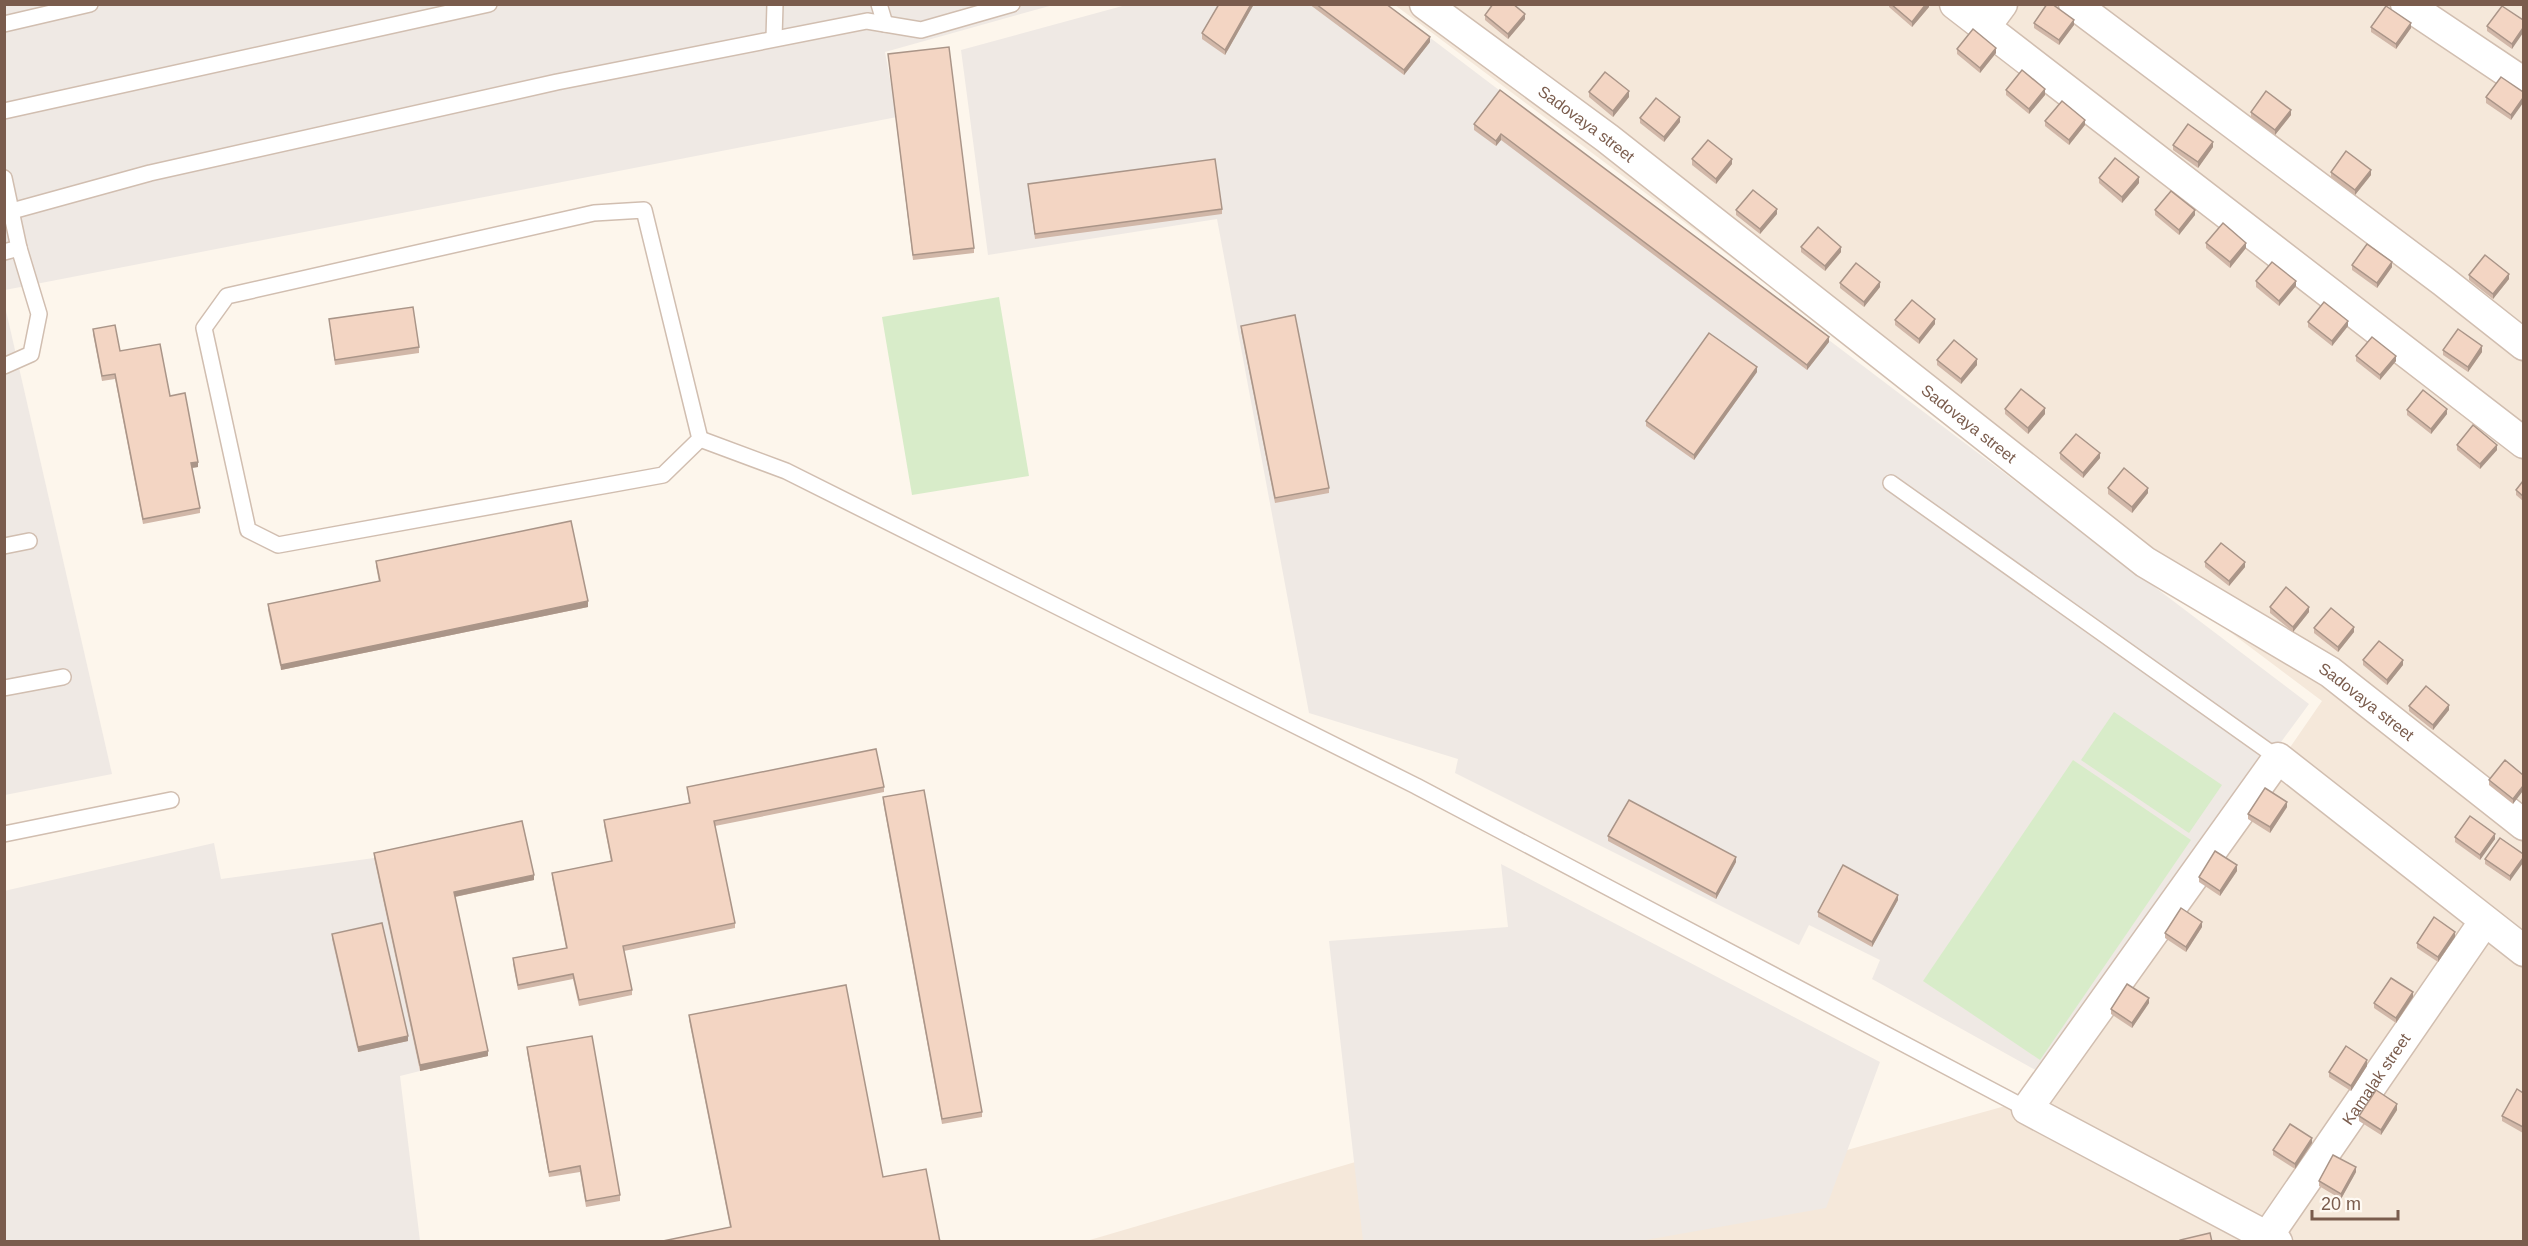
<svg xmlns="http://www.w3.org/2000/svg" width="2528" height="1246" font-family="Arial,sans-serif">
<style>
.residential{fill:#f5e8da}
.industrial{fill:#efe9e4}
.green{fill:#d8ecc9}
.lines{fill:none;stroke-linecap:round;stroke-linejoin:round}
.service-casing{stroke:#d1beb0;stroke-width:18}
.minor-casing{stroke:#d1beb0;stroke-width:33}
.service{stroke:#fff;stroke-width:15}
.minor{stroke:#fff;stroke-width:30}
.wall{fill:#d1b7a8}
.shaded-wall{fill:#aa9588}
.building{fill:#f3d5c3;stroke:#aa9588;stroke-width:1.5}
.labels{text-anchor:middle;dominant-baseline:central;stroke-width:6;stroke-linejoin:round;paint-order:stroke}
.street-label{font-size:16px;fill:#7a5c4d;stroke:#fffaf3}
</style>
<rect width="100%" height="100%" fill="#fdf6ec"/>
<g class="residential">
<polygon points="1395,5 2523,5 2523,1241 1521,1241 2052,1093 2322,701"/>
<polygon points="1369,1158 1382,1242 1083,1242"/>
</g>
<g class="industrial">
<polygon points="5,5 1053,5 885,52 897,117 5,290"/>
<polygon points="1126,5 1387,5 2309,704 2039,1072 1872,979 1880,960 1809,925 1799,945 1455,773 1458,759 1309,713 1217,219 988,255 961,50"/>
<polygon points="4,302 112,774 5,795 4,795"/>
<polygon points="214,843 221,879 374,858 420,1071 400,1076 420,1241 5,1241 4,891"/>
<polygon points="1501,864 1880,1062 1826,1208 1640,1241 1363,1241 1329,941 1508,927"/>
</g>
<g class="green">
<polygon points="999,297 1029,476 912,495 882,317"/>
<polygon points="2114,712 2222,785 2189,833 2081,760"/>
<polygon points="2073,760 2191,840 2040,1060 1923,981"/>
</g>
<g class="lines">
<g class="service-casing">
<g id="service">
<polyline points="879,4 885,24"/>
<polyline points="4,24 90,4"/>
<polyline points="774,38 775,4"/>
<polyline points="4,111 489,4"/>
<polyline points="4,178 19,248 39,314 31,354 4,366"/>
<polygon points="644,210 700,439 663,475 278,545 248,530 204,328 227,296 594,213"/>
<polyline points="12,211 150,173 557,82 867,21 921,30 1012,4"/>
<polyline points="4,252 19,248"/>
<polyline points="700,439 786,471 1416,786 2027,1109"/>
<polyline points="1891,483 2278,758"/>
<polyline points="4,546 29,541"/>
<polyline points="4,688 63,677"/>
<polyline points="4,834 171,800"/>
</g>
</g>
<g class="minor-casing">
<g id="minor">
<path id="s1" d="M1425 4 1607 138 2145 562 2330 672 2524 825"/>
<polyline points="1955,4 2524,443"/>
<polyline points="2074,4 2443,281 2524,345"/>
<polyline points="2406,4 2524,83"/>
<polyline points="1985,27 2002,4"/>
<path id="s2" d="M2267 1237 2484 922"/>
<polyline points="2277,1242 2027,1109 2278,758 2524,951"/>
</g>
</g>
<use href="#service" class="service"/>
<use href="#minor" class="minor"/>
</g>
<g class="wall">
<polygon points="1254,4 1225,55 1202,39 1202,33"/>
<polygon points="1309,4 1386,4 1430,42 1404,75"/>
<polygon points="1889,4 1929,4 1929,7 1912,27 1889,7"/>
<polygon points="1485,15 1525,19 1508,39 1485,20"/>
<polygon points="2523,20 2512,49 2487,31 2487,26"/>
<polygon points="2034,23 2074,25 2059,45 2034,28"/>
<polygon points="2371,27 2411,28 2396,49 2371,32"/>
<polygon points="1957,49 1996,53 1980,73 1957,54"/>
<polygon points="888,54 974,248 974,253 913,260"/>
<polygon points="1500,90 1829,342 1807,370 1501,140 1496,146 1474,130 1474,124"/>
<polygon points="2006,90 2045,95 2029,114 2006,95"/>
<polygon points="1589,92 1629,97 1613,117 1589,97"/>
<polygon points="2523,92 2511,120 2486,103 2486,97"/>
<polygon points="2251,112 2291,115 2275,135 2251,117"/>
<polygon points="1640,118 1680,122 1664,142 1640,123"/>
<polygon points="2045,121 2085,125 2069,145 2045,126"/>
<polygon points="2173,145 2213,147 2198,168 2173,150"/>
<polygon points="1692,159 1732,164 1716,184 1692,165"/>
<polygon points="2331,172 2371,175 2355,195 2331,177"/>
<polygon points="2099,178 2139,183 2122,203 2099,183"/>
<polygon points="1028,184 1222,209 1222,214 1035,239"/>
<polygon points="1736,210 1777,214 1760,234 1736,215"/>
<polygon points="2155,210 2195,215 2179,235 2155,215"/>
<polygon points="2206,243 2246,248 2230,268 2206,248"/>
<polygon points="1801,247 1841,252 1825,271 1801,252"/>
<polygon points="2352,265 2392,267 2377,288 2352,270"/>
<polygon points="2469,275 2509,279 2493,299 2469,280"/>
<polygon points="2256,281 2296,286 2279,306 2256,287"/>
<polygon points="1840,283 1880,287 1864,307 1840,288"/>
<polygon points="329,319 419,347 419,353 335,365"/>
<polygon points="1895,320 1935,324 1919,344 1895,325"/>
<polygon points="2308,322 2348,326 2332,346 2308,327"/>
<polygon points="1241,326 1329,488 1329,493 1275,503 1241,331"/>
<polygon points="93,329 170,396 198,467 192,468 200,508 200,513 143,524 115,379 102,381 93,334"/>
<polygon points="2443,350 2482,352 2468,372 2443,355"/>
<polygon points="2356,356 2396,361 2380,380 2356,361"/>
<polygon points="1937,360 1977,365 1961,384 1937,365"/>
<polygon points="1757,372 1694,460 1646,426 1646,421"/>
<polygon points="2005,409 2045,414 2028,434 2005,414"/>
<polygon points="2407,410 2447,414 2431,434 2407,415"/>
<polygon points="2457,445 2497,450 2480,469 2457,450"/>
<polygon points="2060,453 2100,458 2083,478 2060,459"/>
<polygon points="2523,481 2523,501 2516,495 2516,490"/>
<polygon points="2108,488 2148,493 2132,513 2108,494"/>
<polygon points="376,561 588,607 281,670 268,610 268,604 379,582 376,566"/>
<polygon points="2205,562 2245,567 2229,586 2205,567"/>
<polygon points="2270,607 2309,612 2293,632 2270,613"/>
<polygon points="2314,628 2354,632 2338,652 2314,633"/>
<polygon points="2363,660 2403,665 2387,685 2363,665"/>
<polygon points="2409,706 2449,710 2433,730 2409,711"/>
<polygon points="2523,775 2513,804 2489,785 2489,780"/>
<polygon points="687,787 884,787 884,792 715,826 735,923 735,928 624,951 632,990 632,995 579,1006 573,979 518,990 513,964 513,958 566,948 552,878 552,873 611,861 604,825 604,820 689,803"/>
<polygon points="883,797 982,1112 982,1117 942,1124 883,802"/>
<polygon points="2287,807 2270,833 2248,819 2248,814"/>
<polygon points="1608,836 1736,862 1716,899 1608,841"/>
<polygon points="2455,837 2495,839 2480,860 2455,842"/>
<polygon points="374,853 534,880 455,897 488,1056 420,1071 374,858"/>
<polygon points="2523,854 2510,881 2485,864 2485,859"/>
<polygon points="2237,871 2220,896 2199,882 2199,877"/>
<polygon points="1898,900 1872,947 1818,917 1818,912"/>
<polygon points="2202,927 2186,952 2165,938 2165,933"/>
<polygon points="332,934 408,1041 358,1052 332,939"/>
<polygon points="2455,937 2438,962 2417,948 2417,943"/>
<polygon points="2413,997 2396,1023 2374,1008 2374,1003"/>
<polygon points="2149,1003 2132,1028 2111,1014 2111,1009"/>
<polygon points="689,1015 883,1177 730,1227 689,1020"/>
<polygon points="527,1047 620,1195 620,1201 586,1207 580,1172 549,1177 527,1052"/>
<polygon points="2367,1066 2351,1091 2329,1077 2329,1072"/>
<polygon points="2523,1093 2523,1133 2502,1121 2502,1116"/>
<polygon points="2397,1110 2381,1135 2359,1121 2359,1116"/>
<polygon points="2312,1143 2295,1169 2273,1155 2273,1150"/>
<polygon points="2356,1172 2341,1199 2319,1186 2319,1181"/>
</g>
<g class="shaded-wall">
<polygon points="1251,4 1254,4 1225,55 1225,50"/>
<polygon points="1926,4 1929,4 1929,7 1912,27 1912,22"/>
<polygon points="1525,14 1525,19 1508,39 1508,34"/>
<polygon points="2074,20 2074,25 2059,45 2059,40"/>
<polygon points="2411,23 2411,28 2396,49 2396,44"/>
<polygon points="2523,28 2523,33 2512,49 2512,44"/>
<polygon points="1430,37 1430,42 1404,75 1404,70"/>
<polygon points="1996,48 1996,53 1980,73 1980,68"/>
<polygon points="2045,89 2045,95 2029,114 2029,109"/>
<polygon points="1629,91 1629,97 1613,117 1613,111"/>
<polygon points="2523,98 2523,103 2511,120 2511,115"/>
<polygon points="2291,110 2291,115 2275,135 2275,130"/>
<polygon points="1680,117 1680,122 1664,142 1664,137"/>
<polygon points="2085,120 2085,125 2069,145 2069,140"/>
<polygon points="1501,134 1501,140 1496,146 1496,141"/>
<polygon points="2213,142 2213,147 2198,168 2198,162"/>
<polygon points="1732,159 1732,164 1716,184 1716,179"/>
<polygon points="2371,170 2371,175 2355,195 2355,190"/>
<polygon points="2139,177 2139,183 2122,203 2122,197"/>
<polygon points="1777,209 1777,214 1760,234 1760,229"/>
<polygon points="2195,210 2195,215 2179,235 2179,230"/>
<polygon points="2246,243 2246,248 2230,268 2230,262"/>
<polygon points="1841,247 1841,252 1825,271 1825,266"/>
<polygon points="2392,262 2392,267 2377,288 2377,283"/>
<polygon points="2509,274 2509,279 2493,299 2493,294"/>
<polygon points="2296,281 2296,286 2279,306 2279,301"/>
<polygon points="1880,282 1880,287 1864,307 1864,302"/>
<polygon points="1935,319 1935,324 1919,344 1919,339"/>
<polygon points="2348,321 2348,326 2332,346 2332,341"/>
<polygon points="1829,337 1829,342 1807,370 1807,365"/>
<polygon points="2482,346 2482,352 2468,372 2468,367"/>
<polygon points="2396,356 2396,361 2380,380 2380,375"/>
<polygon points="1977,359 1977,365 1961,384 1961,379"/>
<polygon points="1757,367 1757,372 1694,460 1694,455"/>
<polygon points="2045,408 2045,414 2028,434 2028,428"/>
<polygon points="2447,409 2447,414 2431,434 2431,429"/>
<polygon points="2497,445 2497,450 2480,469 2480,464"/>
<polygon points="2100,453 2100,458 2083,478 2083,473"/>
<polygon points="198,462 198,467 191,468 191,463"/>
<polygon points="2148,488 2148,493 2132,513 2132,507"/>
<polygon points="2245,562 2245,567 2229,586 2229,581"/>
<polygon points="588,601 588,607 281,670 281,665"/>
<polygon points="2309,607 2309,612 2293,632 2293,627"/>
<polygon points="2354,627 2354,632 2338,652 2338,647"/>
<polygon points="2403,660 2403,665 2387,685 2387,680"/>
<polygon points="2449,705 2449,710 2433,730 2433,725"/>
<polygon points="2523,786 2523,791 2513,804 2513,799"/>
<polygon points="2287,802 2287,807 2270,833 2270,827"/>
<polygon points="2495,834 2495,839 2480,860 2480,855"/>
<polygon points="1736,857 1736,862 1716,899 1716,894"/>
<polygon points="2523,858 2523,863 2510,881 2510,876"/>
<polygon points="2237,865 2237,871 2220,896 2220,891"/>
<polygon points="534,875 534,880 454,897 454,892"/>
<polygon points="1898,895 1898,900 1872,947 1872,942"/>
<polygon points="2202,922 2202,927 2186,952 2186,947"/>
<polygon points="2455,932 2455,937 2438,962 2438,957"/>
<polygon points="2413,992 2413,997 2396,1023 2396,1018"/>
<polygon points="2149,998 2149,1003 2132,1028 2132,1023"/>
<polygon points="408,1036 408,1041 358,1052 358,1047"/>
<polygon points="488,1051 488,1056 420,1071 420,1065"/>
<polygon points="2367,1060 2367,1066 2351,1091 2351,1086"/>
<polygon points="2397,1104 2397,1110 2381,1135 2381,1130"/>
<polygon points="2312,1138 2312,1143 2295,1169 2295,1164"/>
<polygon points="2356,1167 2356,1172 2341,1199 2341,1194"/>
</g>
<g class="building">
<polygon points="1219,4 1251,4 1225,50 1202,33"/>
<polygon points="1316,4 1386,4 1430,37 1404,70"/>
<polygon points="1493,4 1513,4 1525,14 1508,34 1485,15"/>
<polygon points="1891,4 1926,4 1912,22"/>
<polygon points="2047,4 2052,4 2074,20 2059,40 2034,23"/>
<polygon points="2386,6 2411,23 2396,44 2371,27"/>
<polygon points="2502,6 2523,20 2523,28 2512,44 2487,26"/>
<polygon points="1973,29 1996,48 1980,68 1957,49"/>
<polygon points="949,47 974,248 913,255 888,54"/>
<polygon points="2022,70 2045,89 2029,109 2006,90"/>
<polygon points="1605,72 1629,91 1613,111 1589,92"/>
<polygon points="2501,77 2523,92 2523,98 2511,115 2486,97"/>
<polygon points="1500,90 1829,337 1807,365 1501,134 1496,141 1474,124"/>
<polygon points="2266,91 2291,110 2275,130 2251,112"/>
<polygon points="1656,98 1680,117 1664,137 1640,118"/>
<polygon points="2062,101 2085,120 2069,140 2045,121"/>
<polygon points="2188,124 2213,142 2198,162 2173,145"/>
<polygon points="1708,140 1732,159 1716,179 1692,159"/>
<polygon points="2346,151 2371,170 2355,190 2331,172"/>
<polygon points="2115,158 2139,177 2122,197 2099,178"/>
<polygon points="1215,159 1222,209 1035,234 1028,184"/>
<polygon points="1753,190 1777,209 1760,229 1736,210"/>
<polygon points="2171,191 2195,210 2179,230 2155,210"/>
<polygon points="2223,223 2246,243 2230,262 2206,243"/>
<polygon points="1818,227 1841,247 1825,266 1801,247"/>
<polygon points="2367,244 2392,262 2377,283 2352,265"/>
<polygon points="2485,255 2509,274 2493,294 2469,275"/>
<polygon points="2272,262 2296,281 2279,301 2256,281"/>
<polygon points="1856,263 1880,282 1864,302 1840,283"/>
<polygon points="1912,300 1935,319 1919,339 1895,320"/>
<polygon points="2324,302 2348,321 2332,341 2308,322"/>
<polygon points="413,307 419,347 335,360 329,319"/>
<polygon points="1295,315 1329,488 1275,498 1241,326"/>
<polygon points="115,325 120,351 160,344 170,396 185,393 198,462 191,463 200,508 143,519 115,374 102,376 93,329"/>
<polygon points="2458,329 2482,346 2468,367 2443,350"/>
<polygon points="1709,333 1757,367 1694,455 1646,421"/>
<polygon points="2372,337 2396,356 2380,375 2356,356"/>
<polygon points="1954,340 1977,359 1961,379 1937,360"/>
<polygon points="2021,389 2045,408 2028,428 2005,409"/>
<polygon points="2423,390 2447,409 2431,429 2407,410"/>
<polygon points="2473,425 2497,445 2480,464 2457,445"/>
<polygon points="2076,434 2100,453 2083,473 2060,453"/>
<polygon points="2124,468 2148,488 2132,507 2108,488"/>
<polygon points="2523,481 2523,496 2516,490"/>
<polygon points="571,521 588,601 281,665 268,604 380,581 376,561"/>
<polygon points="2221,543 2245,562 2229,581 2205,562"/>
<polygon points="2286,587 2309,607 2293,627 2270,607"/>
<polygon points="2331,608 2354,627 2338,647 2314,628"/>
<polygon points="2379,641 2403,660 2387,680 2363,660"/>
<polygon points="2426,686 2449,705 2433,725 2409,706"/>
<polygon points="876,749 884,787 714,821 735,923 623,946 632,990 579,1000 573,974 518,985 513,958 567,948 552,873 612,861 604,820 690,803 687,787"/>
<polygon points="2505,760 2523,775 2523,786 2513,799 2489,780"/>
<polygon points="2265,788 2287,802 2270,827 2248,814"/>
<polygon points="924,790 982,1112 942,1119 883,797"/>
<polygon points="1629,800 1736,857 1716,894 1608,836"/>
<polygon points="2470,816 2495,834 2480,855 2455,837"/>
<polygon points="522,821 534,875 454,892 488,1051 420,1065 374,853"/>
<polygon points="2500,838 2523,854 2523,858 2510,876 2485,859"/>
<polygon points="2215,851 2237,865 2220,891 2199,877"/>
<polygon points="1843,865 1898,895 1872,942 1818,912"/>
<polygon points="2181,908 2202,922 2186,947 2165,933"/>
<polygon points="2434,917 2455,932 2438,957 2417,943"/>
<polygon points="382,923 408,1036 358,1047 332,934"/>
<polygon points="2391,978 2413,992 2396,1018 2374,1003"/>
<polygon points="2127,984 2149,998 2132,1023 2111,1009"/>
<polygon points="846,985 883,1177 926,1169 940,1242 658,1242 731,1227 689,1015"/>
<polygon points="592,1036 620,1195 586,1201 580,1166 549,1172 527,1047"/>
<polygon points="2346,1046 2367,1060 2351,1086 2329,1072"/>
<polygon points="2517,1089 2523,1093 2523,1127 2502,1116"/>
<polygon points="2376,1090 2397,1104 2381,1130 2359,1116"/>
<polygon points="2290,1124 2312,1138 2295,1164 2273,1150"/>
<polygon points="2333,1155 2356,1167 2341,1194 2319,1181"/>
<polygon points="2210,1233 2212,1242 2180,1242 2180,1240"/>
</g>
<g class="labels">
<g class="street-label">
<text stroke="none"><textPath href="#s1" startOffset="201">Sadovaya street</textPath></text>
<text stroke="none"><textPath href="#s1" startOffset="687">Sadovaya street</textPath></text>
<text stroke="none"><textPath href="#s1" startOffset="1173">Sadovaya street</textPath></text>
<text stroke="none"><textPath href="#s2" startOffset="192">Kamalak street</textPath></text>
</g>
</g>
<rect width="2528" height="1246" fill="none" stroke="#7a5c4d" stroke-width="12"/>
<path d="M2312 1210v9h86v-9" fill="none" stroke="#7a5c4d" stroke-width="3"/>
<text x="2321" y="1210" font-size="18" fill="#7a5c4d" stroke="#fffaf3" stroke-width="4.5" paint-order="stroke">20 m</text>
</svg>
